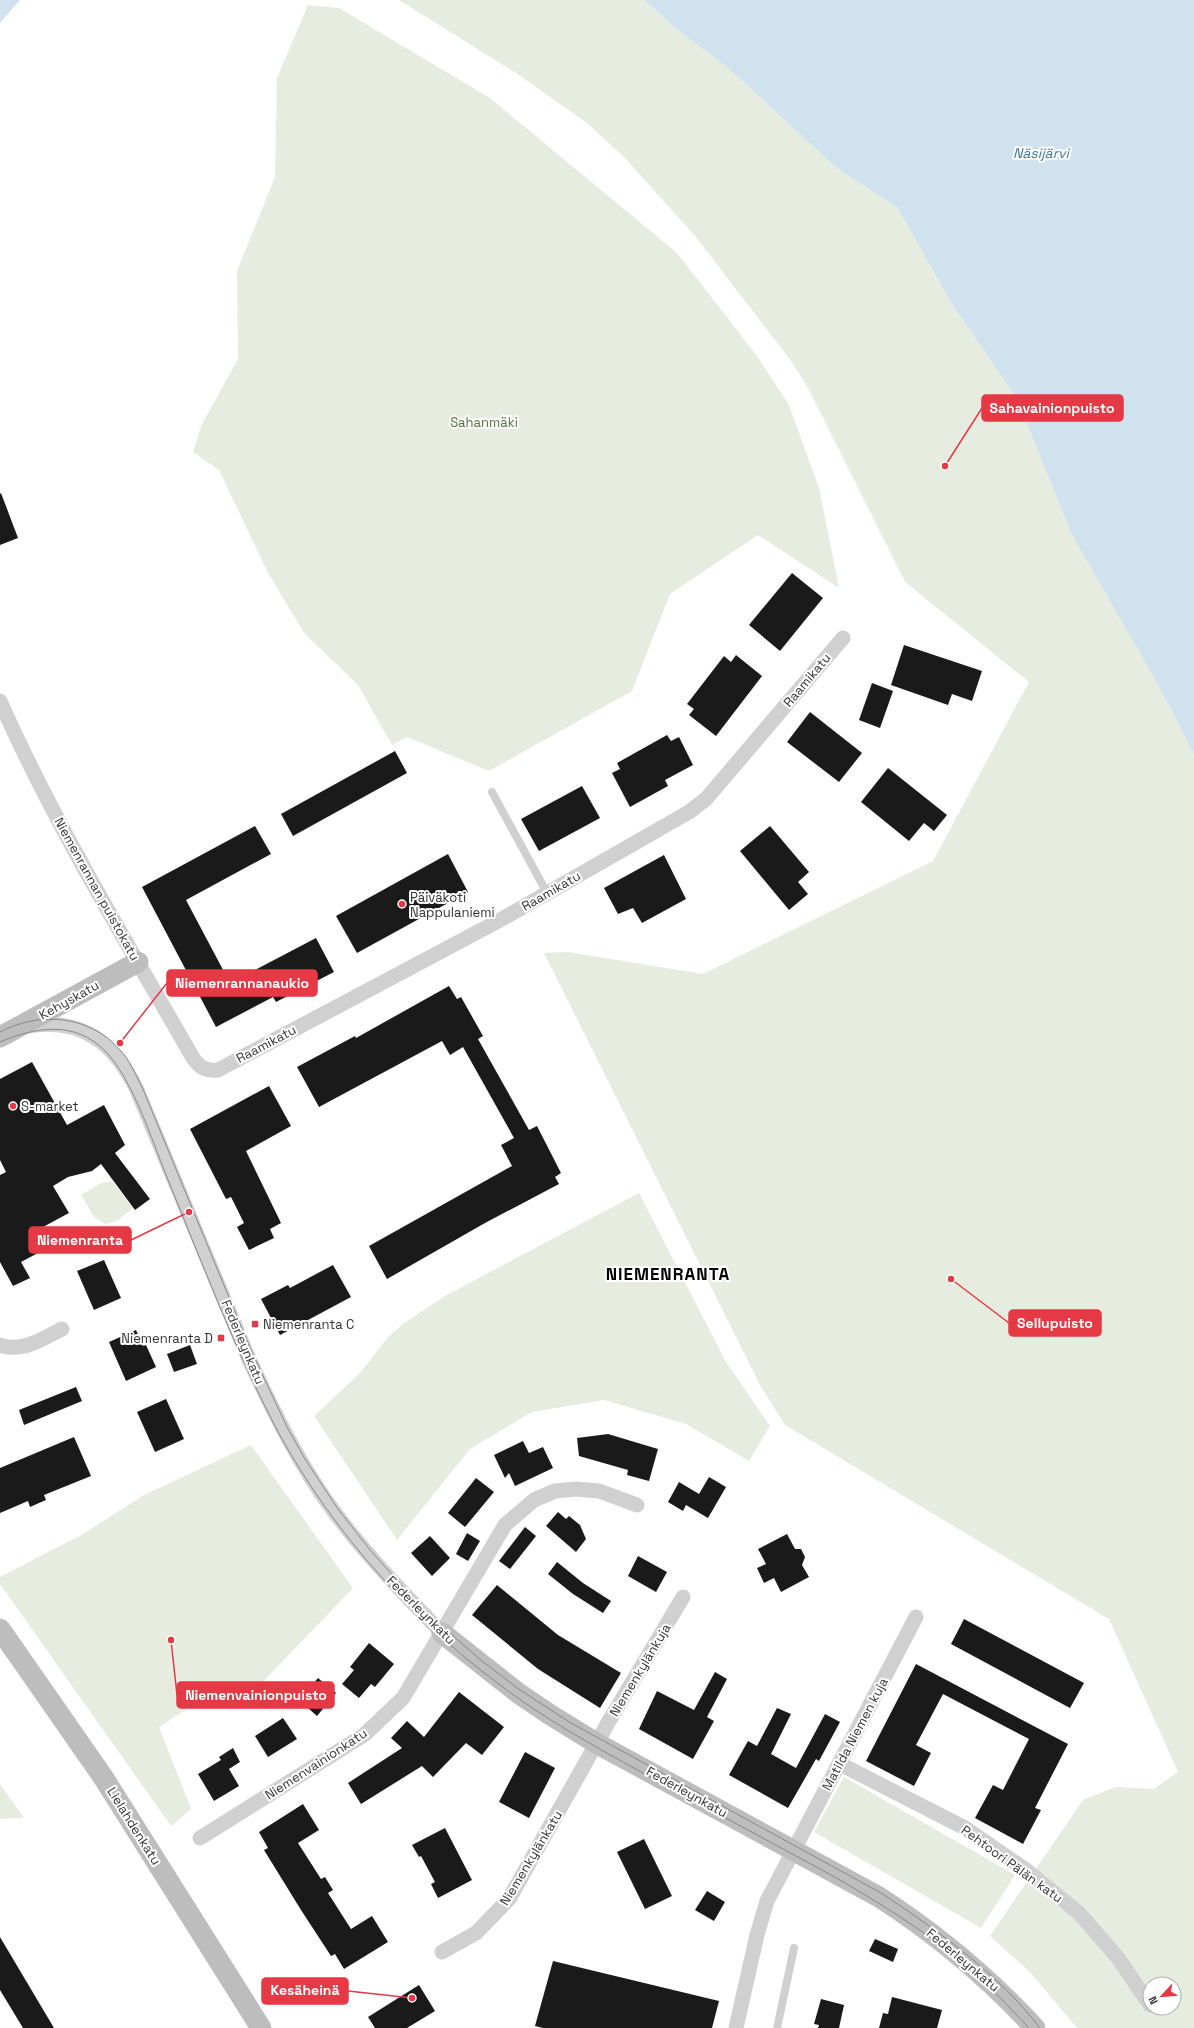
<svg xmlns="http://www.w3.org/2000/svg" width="1194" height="2028" font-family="'Space Grotesk',sans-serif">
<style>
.green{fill:#e6ecdf;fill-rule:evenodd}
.water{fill:#cfe2ee}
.building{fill:#1a1a1a}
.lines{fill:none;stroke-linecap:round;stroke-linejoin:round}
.lane{stroke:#d0d0d0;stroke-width:8}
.street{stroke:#d0d0d0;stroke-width:15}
.secondary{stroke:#bdbdbd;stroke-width:21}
.tram{stroke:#888;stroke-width:1}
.poi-dot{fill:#e63946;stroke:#fff;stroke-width:1.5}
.labels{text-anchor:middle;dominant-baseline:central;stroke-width:4;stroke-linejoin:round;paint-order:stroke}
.park-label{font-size:13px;fill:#56703f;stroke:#fff}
.street-label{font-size:13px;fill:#333;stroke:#fff}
.poi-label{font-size:13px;fill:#333;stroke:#fff;text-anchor:start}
.water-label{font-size:14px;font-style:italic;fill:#3f7597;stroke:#fff}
.district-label{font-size:17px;font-weight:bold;letter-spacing:1px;fill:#000;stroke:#fff}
.leader{fill:none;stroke:#e63946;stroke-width:1.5}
.callout-dot{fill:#e63946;stroke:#fff;stroke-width:1.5}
.callout{fill:#e63946;stroke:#e63946;stroke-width:1.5}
.callout-label{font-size:14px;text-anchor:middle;font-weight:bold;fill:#fff}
</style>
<rect width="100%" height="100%" fill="#fff"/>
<g class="green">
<path d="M399 0H644L680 32 727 67 839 170 897 207 953 306 1016 397 1072 535 1158 685 1194 754V2028H1077L1030 1972 990 1936 1083 1800 1116 1787 1154 1789 1178 1772 1109 1619 785 1425 760 1385 544 953 568 952 703 974 933 861 1029 682 905 582 807 386 791 361 696 237 624 157 587 123 516 73ZM1150 1984H1174V2008H1150Z"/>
<polygon points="308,5 339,8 490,98 677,253 757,356 789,405 819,488 839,588 758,535 670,594 632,691 489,771 407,737 392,745 358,685 304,633 267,571 219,470 193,452 201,426 238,359 237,271 275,177 277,78"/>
<polygon points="112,1181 133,1208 117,1221 105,1224 94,1217 81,1195 101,1183"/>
<polygon points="639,1193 726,1362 770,1426 749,1461 686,1424 604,1400 532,1412 470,1449 397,1540 314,1416 360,1373 388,1337 404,1323 445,1296"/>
<polygon points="251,1445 353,1588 253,1692 196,1703 159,1727 191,1809 171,1826 0,1584 0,1577 83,1534 144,1495"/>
<polygon points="844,1777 1015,1875 981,1928 814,1832"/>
<polygon points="0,1784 24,1818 0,1819"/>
</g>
<g class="water">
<polygon points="0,0 20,0 0,23"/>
<polygon points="644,0 1194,0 1194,754 1158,685 1072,535 1016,397 953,306 897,207 839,170 727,67 680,32"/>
</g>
<g class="building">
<polygon points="1,493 18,538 0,545 0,494"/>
<polygon points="792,573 823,598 780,651 749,625"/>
<polygon points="904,645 982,671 972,701 952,694 948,705 891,685"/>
<polygon points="736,655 762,676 716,736 689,715 694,709 687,704 724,656 731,662"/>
<polygon points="872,683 893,691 880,728 859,720"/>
<polygon points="810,712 862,753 839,782 787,742"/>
<polygon points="667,735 671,741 679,737 693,765 665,780 668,786 630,807 612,773 620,769 617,763"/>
<polygon points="395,751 407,773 293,836 281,814"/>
<polygon points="888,768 947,815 934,831 924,823 909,841 861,802"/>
<polygon points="582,786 600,818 539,851 521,819"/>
<polygon points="255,826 271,854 186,900 230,983 316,938 334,972 276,1002 273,997 216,1027 142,887"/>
<polygon points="770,826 809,872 798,882 808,894 789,910 740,851"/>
<polygon points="448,854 468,892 357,953 336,916"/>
<polygon points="664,855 686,899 642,923 633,908 618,914 604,888"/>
<polygon points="449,986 457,999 461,997 483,1036 478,1039 529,1130 537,1126 561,1173 555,1177 559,1184 485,1223 387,1279 369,1246 512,1166 501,1145 514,1138 463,1047 450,1055 442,1041 319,1107 297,1067 355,1036 356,1038"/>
<polygon points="32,1062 67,1125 104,1105 125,1145 115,1153 150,1199 135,1210 101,1164 92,1171 68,1177 53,1186 69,1213 43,1227 53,1245 21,1262 30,1278 13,1286 0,1262 0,1175 6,1172 0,1160 0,1079"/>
<polygon points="269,1086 291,1126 246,1151 281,1223 270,1229 274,1238 249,1250 237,1227 244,1223 231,1197 226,1199 190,1129"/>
<polygon points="104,1260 121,1298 94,1310 77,1271"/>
<polygon points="333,1265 351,1297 280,1335 261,1299 288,1285 290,1288"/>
<polygon points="136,1330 143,1346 146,1345 156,1367 126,1381 109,1342"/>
<polygon points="190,1345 197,1364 174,1372 167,1354"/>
<polygon points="76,1387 82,1401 24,1425 19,1410"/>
<polygon points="166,1399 184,1439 155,1452 137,1412"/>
<polygon points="608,1434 658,1449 649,1481 627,1475 628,1470 579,1456 577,1438"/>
<polygon points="74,1437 91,1476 44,1495 46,1500 30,1507 28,1501 0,1513 0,1468"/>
<polygon points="523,1441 529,1453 543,1447 553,1468 515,1486 509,1473 505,1478 494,1455"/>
<polygon points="709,1477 726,1487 708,1518 686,1505 683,1511 668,1502 679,1482 699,1494"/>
<polygon points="476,1478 494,1492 465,1527 448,1513"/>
<polygon points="558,1512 566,1519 569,1516 580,1525 586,1539 576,1552 546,1526"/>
<polygon points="525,1527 536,1536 510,1569 499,1561"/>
<polygon points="467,1533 480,1541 468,1561 456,1554"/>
<polygon points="787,1534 795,1549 801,1549 805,1557 802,1565 809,1577 781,1592 774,1578 764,1583 757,1568 766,1564 758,1549"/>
<polygon points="430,1536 450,1558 432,1576 411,1553"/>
<polygon points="638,1556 667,1572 656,1592 628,1576"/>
<polygon points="557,1562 583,1583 611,1601 603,1613 573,1594 548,1574"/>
<polygon points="497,1585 558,1635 621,1673 600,1708 538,1669 472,1615"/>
<polygon points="964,1619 1084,1683 1070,1708 951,1644"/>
<polygon points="369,1643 394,1664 375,1687 371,1684 359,1698 342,1684 354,1670 350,1667"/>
<polygon points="916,1664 1068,1744 1035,1808 1041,1810 1023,1844 975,1818 993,1785 1003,1790 1029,1739 943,1694 916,1745 931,1753 914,1786 866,1761"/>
<polygon points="715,1672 727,1679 707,1717 714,1721 693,1759 639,1729 657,1691 694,1710"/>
<polygon points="318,1678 336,1693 317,1716 299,1700"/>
<polygon points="459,1692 504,1727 482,1755 466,1743 433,1777 422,1766 361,1804 348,1783 402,1748 391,1738 407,1721 424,1737"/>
<polygon points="777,1708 791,1714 771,1754 796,1768 825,1714 840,1722 819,1761 816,1759 788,1808 729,1775 748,1741 757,1746"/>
<polygon points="283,1718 297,1739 268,1757 255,1736"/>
<polygon points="233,1748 240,1762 229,1769 239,1786 214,1801 198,1774 221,1760 219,1757"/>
<polygon points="525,1752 555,1768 529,1818 499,1802"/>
<polygon points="303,1804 319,1830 298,1843 321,1879 325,1877 333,1890 328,1893 351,1929 372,1916 388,1942 344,1969 335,1954 331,1956 301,1910 264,1850 268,1848 259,1832"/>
<polygon points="445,1828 472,1880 438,1898 431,1884 435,1882 421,1856 419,1857 412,1845"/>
<polygon points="644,1839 672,1896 645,1909 617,1852"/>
<polygon points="707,1891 725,1902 714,1921 695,1910"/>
<polygon points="0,1937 54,2028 23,2028 0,1990"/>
<polygon points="875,1939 898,1949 893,1962 869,1951"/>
<polygon points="553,1961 719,2001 712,2028 543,2028 535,2026"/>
<polygon points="419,1985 435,2011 407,2028 375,2028 368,2017"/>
<polygon points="892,1997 942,2010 937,2028 879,2028 883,2013 888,2014"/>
<polygon points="821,1999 844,2005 839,2028 818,2028 819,2025 814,2024"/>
</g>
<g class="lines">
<g class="lane">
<polyline points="492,792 547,893"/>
<polyline points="777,2028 794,1948"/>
</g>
<g class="street">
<path d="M0 701C55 825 126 941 193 1058 200 1068 206 1071 218 1070L502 919 689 812 706 799 843 638"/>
<path d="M27 1026C81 1017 114 1042 137 1090L248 1357C273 1411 300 1466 335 1513 368 1557 405 1595 442 1633"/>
<path d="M0 1345C22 1353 42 1339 62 1329"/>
<polyline points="840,1764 965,1828 1026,1870 1079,1913 1118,1958 1150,2005"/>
<polyline points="200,1838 364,1735 403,1698 505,1525 534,1500 555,1491 576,1489 599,1491 637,1505"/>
<polyline points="442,1952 476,1933 509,1899 609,1721 683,1597"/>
<polyline points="736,2028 757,1935 767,1901 916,1617"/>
</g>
<g class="secondary">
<polyline points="0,1037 138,962"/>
<polyline points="0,1629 103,1777 261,2028"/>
<path d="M442 1633 518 1693 549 1714 596 1743 879 1897C938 1935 987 1976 1035 2028"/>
</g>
<g class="tram">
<path d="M0 1032C39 1011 90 1015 120 1050 130 1060 135 1074 142 1087L250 1348 287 1427 305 1459 338 1509 371 1551 411 1596 445 1629 482 1661 520 1690 571 1723 881 1893C937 1930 999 1974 1040 2028"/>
<path d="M0 1042C35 1027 75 1020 105 1051 132 1078 152 1140 166 1175 201 1260 234 1348 277 1430 334 1535 417 1626 515 1696 561 1729 611 1755 661 1783 718 1814 776 1845 833 1876 878 1902 922 1929 962 1962 986 1982 1007 2005 1029 2028"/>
</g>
</g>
<g class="poi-dot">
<circle cx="402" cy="904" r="4"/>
<circle cx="13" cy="1106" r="4"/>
<rect x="251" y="1320" width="8" height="8" rx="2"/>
<rect x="217" y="1334" width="8" height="8" rx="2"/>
</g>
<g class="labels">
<g class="park-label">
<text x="484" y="422">Sahanmäki</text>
</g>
<g class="street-label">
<text transform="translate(807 680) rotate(-50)">Raamikatu</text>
<text transform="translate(97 889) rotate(61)">Niemenrannan puistokatu</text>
<text transform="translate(551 891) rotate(-30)">Raamikatu</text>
<text transform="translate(69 1000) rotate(-29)">Kehyskatu</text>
<text transform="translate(266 1044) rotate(-28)">Raamikatu</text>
<text transform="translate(243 1342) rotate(67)">Federleynkatu</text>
<text transform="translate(421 1610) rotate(45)">Federleynkatu</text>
<text transform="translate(640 1670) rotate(-59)">Niemenkylänkuja</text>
<text transform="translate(855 1734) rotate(-62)">Matilda Niemen kuja</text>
<text transform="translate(316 1764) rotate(-33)">Niemenvainionkatu</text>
<text transform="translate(687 1792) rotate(29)">Federleynkatu</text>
<text transform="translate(134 1826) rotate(58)">Lielahdenkatu</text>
<text transform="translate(531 1858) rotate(-59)">Niemenkylänkatu</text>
<text transform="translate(1012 1864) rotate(36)">Pehtoori Pälän katu</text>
<text transform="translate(963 1960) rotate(40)">Federleynkatu</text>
</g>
<g class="poi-label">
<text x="410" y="897">Päiväkoti<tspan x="410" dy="15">Nappulaniemi</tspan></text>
<text x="21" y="1106">S-market</text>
<text x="263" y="1324">Niemenranta C</text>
<text x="213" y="1338" text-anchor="end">Niemenranta D</text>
</g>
<g class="water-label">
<text x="1041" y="153">Näsijärvi</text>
</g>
<g class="district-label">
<text x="668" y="1274">NIEMENRANTA</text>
</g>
</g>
<path class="leader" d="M945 466L982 408M120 1043L167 983M189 1212L131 1240M951 1279L1009 1323M171 1640L177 1695M412 1998L348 1991"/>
<g class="callout-dot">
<circle cx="945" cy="466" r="4"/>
<circle cx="120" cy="1043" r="4"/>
<circle cx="189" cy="1212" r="4"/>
<circle cx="951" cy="1279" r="4"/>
<circle cx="171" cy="1640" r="4"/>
<circle cx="412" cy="1998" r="4"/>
</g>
<g class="callout">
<rect x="982" y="395" width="141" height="26" rx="4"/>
<rect x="167" y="970" width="150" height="26" rx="4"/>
<rect x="29" y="1227" width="102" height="26" rx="4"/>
<rect x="1009" y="1310" width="92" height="26" rx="4"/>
<rect x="177" y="1682" width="157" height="26" rx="4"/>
<rect x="262" y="1978" width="86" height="26" rx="4"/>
</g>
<g class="callout-label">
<text x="1052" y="413">Sahavainionpuisto</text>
<text x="242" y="988">Niemenrannanaukio</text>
<text x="80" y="1245">Niemenranta</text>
<text x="1055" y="1328">Sellupuisto</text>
<text x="256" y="1700">Niemenvainionpuisto</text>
<text x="305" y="1995">Kesäheinä</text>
</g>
<g transform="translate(1162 1996) rotate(244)"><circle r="19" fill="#ffffff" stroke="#adadad"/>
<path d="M0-3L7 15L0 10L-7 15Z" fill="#e63946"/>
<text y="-6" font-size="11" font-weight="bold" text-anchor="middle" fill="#333333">N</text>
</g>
</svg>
